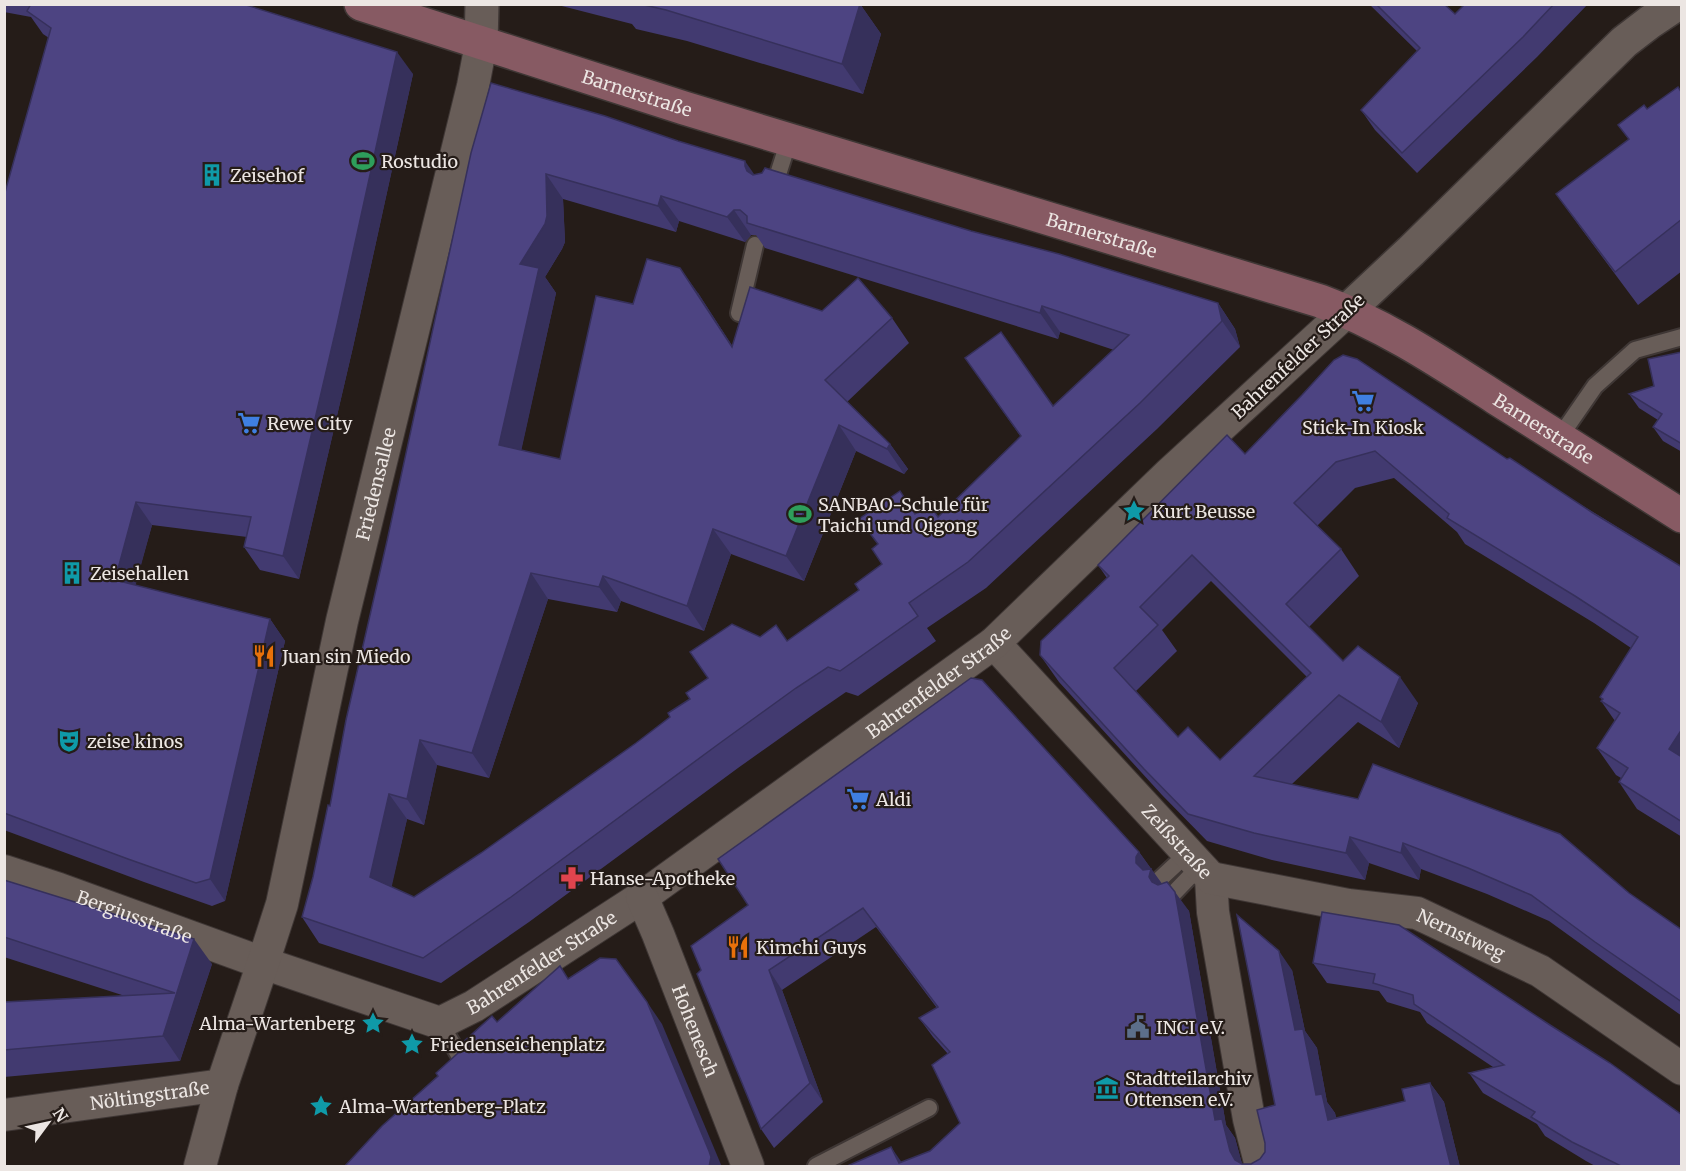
<svg xmlns="http://www.w3.org/2000/svg" width="1686" height="1171" font-family="Merriweather,serif">
<style>
.lines{fill:none;stroke-linecap:round;stroke-linejoin:round}
.service-casing{stroke:#3f3735;stroke-width:20}
.minor-casing{stroke:#3f3735;stroke-width:34}
.tertiary-casing{stroke:#3f3735;stroke-width:36}
.secondary-casing{stroke:#3f3735;stroke-width:36}
.service{stroke:#685d58;stroke-width:16}
.minor{stroke:#685d58;stroke-width:32}
.tertiary{stroke:#685d58;stroke-width:33}
.secondary{stroke:#875a63;stroke-width:33}
.wall{fill:#423a70;fill-rule:evenodd}
.shaded-wall{fill:#36305b}
.building{fill:#4d4482;stroke:#36305b;stroke-width:1.5;fill-rule:evenodd}
.labels{text-anchor:middle;dominant-baseline:central;stroke-width:4.5;stroke-linejoin:round;paint-order:stroke}
.street-label{font-size:18px;fill:#ece6e3;stroke:#251c18}
.poi-label{font-size:18px;fill:#ece6e3;stroke:#251c18;text-anchor:start}
</style>
<rect width="100%" height="100%" fill="#251c18"/>
<g class="lines">
<g class="service-casing">
<g id="service">
<polyline points="773,190 789,140"/>
<polyline points="739,313 755,245"/>
<polyline points="1559,438 1595,386 1635,350 1682,337"/>
<polyline points="1160,879 1188,853"/>
<polyline points="1173,894 1200,866"/>
<polyline points="440,1023 466,1067 463,1070"/>
<polyline points="816,1166 929,1108"/>
</g>
</g>
<g class="minor-casing">
<g id="minor">
<path id="s1" d="M994 643 1211 878 1213 912 1249 1119 1261 1166"/>
<path id="s2" d="M4 871 59 889 263 963 440 1023 474 1006 642 897 994 643 1170 473 1347 311"/>
<path id="s3" d="M1211 878 1348 905 1417 913 1540 971 1682 1069"/>
<path id="s4" d="M642 897 658 934 748 1166"/>
<path id="s5" d="M4 1115 222 1085"/>
<path id="s6" d="M200 1166 222 1085 263 963 282 904 342 621 473 86 481 44"/>
</g>
</g>
<g class="tertiary-casing">
<g id="tertiary">
<polyline points="481,44 482,4"/>
<polyline points="1347,311 1411,251 1624,42 1650,22 1677,4"/>
</g>
</g>
<g class="secondary-casing">
<g id="secondary">
<path id="s7" d="M361 4 684 108 1320 301C1383 324 1440 362 1496 398 1558 437 1620 477 1682 516"/>
</g>
</g>
<use href="#service" class="service"/>
<use href="#minor" class="minor"/>
<use href="#tertiary" class="tertiary"/>
<use href="#secondary" class="secondary"/>
</g>
<g class="wall">
<polygon points="4,4 243,4 413,74 353,347 299,579 260,570 244,547 247,537 152,525 135,585 270,619 285,641 225,901 212,906 144,882 4,830 4,196 49,38 43,34 31,17 4,12"/>
<polygon points="554,4 860,4 881,34 863,94 687,41 636,29 632,24"/>
<polygon points="1369,4 1444,4 1455,14 1465,4 1588,4 1537,57 1417,173 1375,130 1361,110 1417,51"/>
<polygon points="1682,88 1682,271 1638,305 1580,227 1556,194 1629,140 1618,125 1647,109"/>
<path d="M471 153 754 174 971 231 1218 303 1235 329 1240 347 1157 429 986 588 927 628 936 641 858 696 846 692 814 714 738 768 529 922 441 983 319 943 302 917 313 877 330 806ZM563 199 676 232 679 221 745 242 751 235H756L765 248 1058 339 1060 332 1114 350 1053 406 965 358 1021 437 938 517 915 513 882 564 859 590 787 641 760 637 708 678 690 699 670 717 636 743 481 853 414 897 391 887 407 819 424 825 437 765 489 778 548 599 617 612 621 601 704 631 731 554 804 581 856 451 904 474 908 469 890 444 847 402 909 343 892 318 822 311 732 346 698 293 633 304 560 459 521 450 556 293 545 277 562 249 565 242Z"/>
<polygon points="1682,352 1682,452 1663,441 1653,427 1658,420 1639,408 1629,394 1654,386"/>
<path d="M1302 395 1507 459 1682 567V837L1637 809 1619 782 1621 778 1616 775 1597 748 1615 721 1601 701 1602 700 1600 697 1631 648 1594 623 1465 544 1457 532 1394 478 1355 488 1317 526 1341 549 1359 576 1309 627 1343 661 1418 703 1399 748 1358 722 1292 784 1629 893 1682 930V1016L1614 968 1549 921 1487 894 1421 869 1419 880 1369 863 1365 880 1272 860 1207 841 1162 795 1059 682 1040 655 1107 578 1098 565 1245 454ZM1211 581 1307 677 1220 760 1178 737 1136 691 1177 651 1162 630Z"/>
<polygon points="1139,852 1162,884 1189,911 1226,1125 1235,1138 1242,1164 1251,1164 1260,1159 1265,1152 1275,1105 1292,970 1305,1031 1317,1048 1327,1102 1335,1113 1336,1118 1405,1101 1430,1083 1444,1102 1460,1167 902,1162 930,1151 960,1123 948,1054 933,1037 919,1018 937,1008 876,927 782,990 823,1102 774,1148 761,1129 701,970 748,905"/>
<polygon points="4,880 212,964 180,1061 4,1077 4,1002 125,996 4,957"/>
<polygon points="1322,912 1682,1167 1597,1167 1586,1161 1545,1136 1537,1124 1483,1093 1469,1073 1493,1067 1427,1023 1420,1012 1387,1002 1379,991 1327,983 1313,963"/>
</g>
<g class="shaded-wall">
<polygon points="860,4 881,34 863,94 842,64"/>
<polygon points="397,52 413,74 353,347 299,579 283,556"/>
<polygon points="745,161 763,187 747,171 745,166"/>
<polygon points="546,174 563,199 565,242 562,249 545,277 556,293 517,470 499,445 520,264"/>
<polygon points="661,196 679,221 676,232 658,206"/>
<polygon points="734,210 751,235 745,242 727,217"/>
<polygon points="680,268 698,293 750,373 732,347"/>
<polygon points="1218,303 1235,329 1240,347 1222,321"/>
<polygon points="1042,306 1060,332 1058,339 1040,313"/>
<polygon points="839,425 856,451 804,581 786,556"/>
<polygon points="890,444 908,469 904,474 887,449"/>
<polygon points="136,502 152,525 131,602 115,580"/>
<polygon points="713,529 731,554 704,631 687,606"/>
<polygon points="531,573 548,599 489,778 472,753"/>
<polygon points="603,576 621,601 617,612 599,587"/>
<polygon points="270,619 285,641 225,901 210,879"/>
<polygon points="1400,677 1418,703 1399,748 1381,722"/>
<polygon points="1682,729 1682,768 1669,749"/>
<polygon points="420,740 437,765 424,825 407,799"/>
<polygon points="389,794 407,819 388,903 370,877"/>
<polygon points="1350,837 1369,863 1365,880 1346,853"/>
<polygon points="1403,843 1421,869 1419,880 1401,853"/>
<polygon points="1139,852 1165,888 1165,901 1136,863 1136,857"/>
<polygon points="1175,892 1189,911 1226,1125 1235,1138 1243,1167 1240,1167 1230,1151 1215,1120"/>
<polygon points="194,939 212,964 180,1061 163,1036"/>
<polygon points="1279,951 1292,970 1305,1031 1317,1048 1327,1102 1335,1113 1342,1139 1328,1120 1316,1095 1295,1030"/>
<polygon points="769,970 782,990 823,1102 810,1083"/>
<polygon points="647,1002 662,1024 722,1167 709,1167"/>
<polygon points="1430,1083 1444,1102 1460,1167 1451,1167"/>
<polygon points="891,1147 905,1167 899,1163"/>
</g>
<g class="building">
<polygon points="31,4 243,4 397,52 337,325 283,556 244,547 251,517 136,502 115,580 270,619 210,879 196,883 128,859 4,813 4,196 51,28 27,11"/>
<polygon points="640,4 860,4 842,64 666,10"/>
<polygon points="1376,4 1444,4 1455,14 1465,4 1554,4 1523,37 1402,153 1361,110 1420,48"/>
<path d="M491 83 605 116 678 141 745 161V166L747 171 753 175 762 173 765 168 971 231 1059 254 1218 303 1222 321 1140 403 968 562 909 603 918 616 840 671 828 667 796 688 720 743 511 897 423 958 302 917 313 877 328 805 330 806 346 720 387 541 471 153ZM546 174 658 206 661 196 727 217 734 210H740L747 216V223L1040 313 1042 306 1129 335 1053 406 1001 332 965 358 1021 436 938 517 929 504 915 514 900 491 859 519 878 544 872 549 882 564 855 584 859 590 787 641 776 625 760 637 732 624 690 652 708 678 686 693 690 699 668 713 670 717 636 743 481 853 414 897 370 877 389 794 407 799 420 740 472 753 531 573 599 587 603 576 687 606 713 529 786 556 839 425 887 449 890 444 825 380 892 318 858 278 822 311 750 287 732 347 680 268 647 259 633 304 596 296 560 459 499 445 539 268 520 264 545 224 547 216Z"/>
<polygon points="1678,87 1680,90 1682,88 1682,219 1615,272 1556,194 1629,139 1618,125 1644,105 1647,109"/>
<polygon points="1682,352 1682,444 1653,427 1662,414 1629,394 1654,386 1648,359"/>
<path d="M1343 355 1357 359 1507 459 1510 458 1593 513 1682 567V729L1669 749 1682 757V822L1619 782 1628 768 1597 748 1620 713 1601 701 1603 699 1600 697 1638 637 1575 596 1447 518 1449 514 1375 451 1336 462 1294 503 1341 549 1286 604 1343 661 1358 646 1400 677 1381 722 1339 695 1254 776 1358 799 1373 764 1560 834 1629 893 1682 930V1002L1595 942 1531 895 1468 868 1403 843 1401 853 1350 837 1346 853 1254 833 1188 814 1144 769 1040 655 1041 641 1109 576 1098 565 1227 435 1245 454 1302 395 1334 360ZM1192 555 1311 673 1220 760 1188 727 1178 737 1114 668 1158 625 1140 607Z"/>
<polygon points="971,678 982,680 1139,852 1136,857 1136,863 1143,870 1151,869 1149,877 1152,882 1158,885 1167,882 1175,892 1215,1120 1222,1119 1230,1151 1235,1160 1242,1164 1251,1164 1260,1159 1265,1152 1265,1143 1257,1110 1275,1105 1237,915 1279,951 1295,1030 1303,1029 1316,1095 1322,1094 1328,1120 1405,1101 1402,1089 1430,1083 1451,1167 845,1167 891,1147 899,1163 930,1151 960,1123 932,1065 950,1052 919,1018 938,1007 863,908 769,970 810,1083 761,1129 697,974 701,970 691,946 748,905 718,859"/>
<polygon points="4,880 194,939 163,1036 4,1050 4,1002 175,993 4,937"/>
<polygon points="1322,912 1399,925 1550,1025 1610,1063 1682,1115 1682,1167 1623,1167 1572,1142 1531,1117 1535,1112 1469,1073 1504,1065 1414,1004 1413,995 1373,983 1375,974 1313,963"/>
<polygon points="600,958 616,959 647,1002 709,1151 711,1157 709,1167 344,1167 382,1126 438,1076 436,1073 458,1053 461,1044 492,1016 497,1022 560,966 568,979"/>
</g>
<defs>
<g id="stadium-bare" transform="scale(1.8)"><path d="M0-5a6.5 5 0 1 0 0 10a6.5 5 0 1 0 0-10ZM-3.5-1.8h7v3.6h-7Z" fill="#2e9e5b" stroke="#251c18" stroke-width="2.5" paint-order="stroke"/></g>
<g id="building-bare" transform="scale(1.8)"><path d="M-4-6H4V6H1V3H-1V6H-4ZM-2.5-4.3h1.7v1.8h-1.7ZM.8-4.3h1.7v1.8H.8ZM-2.5-1h1.7V.8h-1.7ZM.8-1h1.7V.8H.8Z" fill="#0f9aa8" stroke="#251c18" stroke-width="2.5" paint-order="stroke"/></g>
<g id="supermarket-bare" transform="scale(1.8)"><path d="M-6-5.5h2.5l.6 2H6L4.5 2H-2.5L-4.4-4H-6ZM-1.5 3.2a1.3 1.3 0 1 0 .1 0ZM3 3.2a1.3 1.3 0 1 0 .1 0Z" fill="#3f7fe0" stroke="#251c18" stroke-width="2.5" paint-order="stroke"/></g>
<g id="sight-bare" transform="scale(1.8)"><path d="M0-6L1.8-2.2L6-1.7L2.9 1.2L3.7 5.4L0 3.3L-3.7 5.4L-2.9 1.2L-6-1.7L-1.8-2.2Z" fill="#0f9aa8" stroke="#251c18" stroke-width="2.5" paint-order="stroke"/></g>
<g id="restaurant-bare" transform="scale(1.8)"><path d="M-5-6h1v4h1v-4h1v4h1v-4h1v5L-1.5 .5V6h-2V.5L-5-1ZM5-6V6H3V1.5H1.5Q1.5-4 5-6Z" fill="#e8710a" stroke="#251c18" stroke-width="2.5" paint-order="stroke"/></g>
<g id="theatre-bare" transform="scale(1.8)"><path d="M-5-5.5Q0-4 5-5.5V0Q5 5 0 6Q-5 5-5 0ZM-3.3-2.5H-1v1.5H-3.3ZM1-2.5H3.3v1.5H1ZM-2.8 1Q0 5.5 2.8 1Z" fill="#0f9aa8" stroke="#251c18" stroke-width="2.5" paint-order="stroke"/></g>
<g id="pharmacy-bare" transform="scale(1.8)"><path d="M-2-6h4v4h4v4h-4v4h-4v-4h-4v-4h4Z" fill="#e0444e" stroke="#251c18" stroke-width="2.5" paint-order="stroke"/></g>
<g id="civic-bare" transform="scale(1.8)"><path d="M-.6-6.5H3V-4.5H.6V-3L4-1V1h2V6H-6V1h2V-1L-.6-3ZM-1.2 2.5V6h2.4V2.5Z" fill="#5c6f8a" stroke="#251c18" stroke-width="2.5" paint-order="stroke"/></g>
<g id="museum-bare" transform="scale(1.8)"><path d="M0-6L6-3V-2H-6V-3ZM-5-1h2V3h-2ZM-1-1h2V3h-2ZM3-1h2V3H3ZM-6 4H6V6H-6Z" fill="#0f9aa8" stroke="#251c18" stroke-width="2.5" paint-order="stroke"/></g>
</defs>
<g fill-rule="evenodd">
<use href="#stadium-bare" x="363" y="161"/>
<use href="#building-bare" x="212" y="175"/>
<use href="#supermarket-bare" x="1363" y="401"/>
<use href="#supermarket-bare" x="249" y="423"/>
<use href="#sight-bare" x="1134" y="511"/>
<use href="#stadium-bare" x="800" y="514"/>
<use href="#building-bare" x="72" y="573"/>
<use href="#restaurant-bare" x="264" y="656"/>
<use href="#theatre-bare" x="69" y="741"/>
<use href="#supermarket-bare" x="858" y="799"/>
<use href="#pharmacy-bare" x="572" y="878"/>
<use href="#restaurant-bare" x="738" y="947"/>
<use href="#sight-bare" x="373" y="1023"/>
<use href="#civic-bare" x="1138" y="1027"/>
<use href="#sight-bare" x="412" y="1044"/>
<use href="#museum-bare" x="1107" y="1088"/>
<use href="#sight-bare" x="321" y="1106"/>
</g>
<g class="labels">
<g class="street-label">
<text stroke="none"><textPath href="#s7" startOffset="290">Barnerstraße</textPath></text>
<text stroke="none"><textPath href="#s7" startOffset="776">Barnerstraße</textPath></text>
<text transform="translate(1298 356) rotate(-43)">Bahrenfelder Straße</text>
<text stroke="none"><textPath href="#s7" startOffset="1262">Barnerstraße</textPath></text>
<text stroke="none"><textPath href="#s6" startOffset="705">Friedensallee</textPath></text>
<text stroke="none"><textPath href="#s2" startOffset="1066">Bahrenfelder Straße</textPath></text>
<text stroke="none"><textPath href="#s1" startOffset="270">Zeißstraße</textPath></text>
<text stroke="none"><textPath href="#s2" startOffset="138">Bergiusstraße</textPath></text>
<text stroke="none"><textPath href="#s3" startOffset="258">Nernstweg</textPath></text>
<text stroke="none"><textPath href="#s2" startOffset="580">Bahrenfelder Straße</textPath></text>
<text stroke="none"><textPath href="#s4" startOffset="144">Hohenesch</textPath></text>
<text stroke="none"><textPath href="#s5" startOffset="147">Nöltingstraße</textPath></text>
</g>
<g class="poi-label">
<text x="381" y="161">Rostudio</text>
<text x="230" y="175">Zeisehof</text>
<text x="267" y="423">Rewe City</text>
<text x="1363" y="427" text-anchor="middle">Stick-In Kiosk</text>
<text x="818" y="504">SANBAO-Schule für<tspan x="818" dy="21">Taichi und Qigong</tspan></text>
<text x="1152" y="511">Kurt Beusse</text>
<text x="90" y="573">Zeisehallen</text>
<text x="282" y="656">Juan sin Miedo</text>
<text x="87" y="741">zeise kinos</text>
<text x="876" y="799">Aldi</text>
<text x="590" y="878">Hanse-Apotheke</text>
<text x="756" y="947">Kimchi Guys</text>
<text x="355" y="1023" text-anchor="end">Alma-Wartenberg</text>
<text x="1156" y="1027">INCI e.V.</text>
<text x="430" y="1044">Friedenseichenplatz</text>
<text x="1125" y="1078">Stadtteilarchiv<tspan x="1125" dy="21">Ottensen e.V.</tspan></text>
<text x="339" y="1106">Alma-Wartenberg-Platz</text>
</g>
</g>
<rect width="1686" height="1171" fill="none" stroke="#ece6e3" stroke-width="12"/>
<g transform="translate(48 1123) rotate(57)" stroke="#251c18" stroke-width="4.5" paint-order="stroke">
<path d="M0-4.5L10 22L0 15L-10 22Z" fill="#ece6e3"/>
<text y="-9" font-size="16" font-weight="bold" text-anchor="middle" fill="#ece6e3">N</text>
</g>
</svg>
